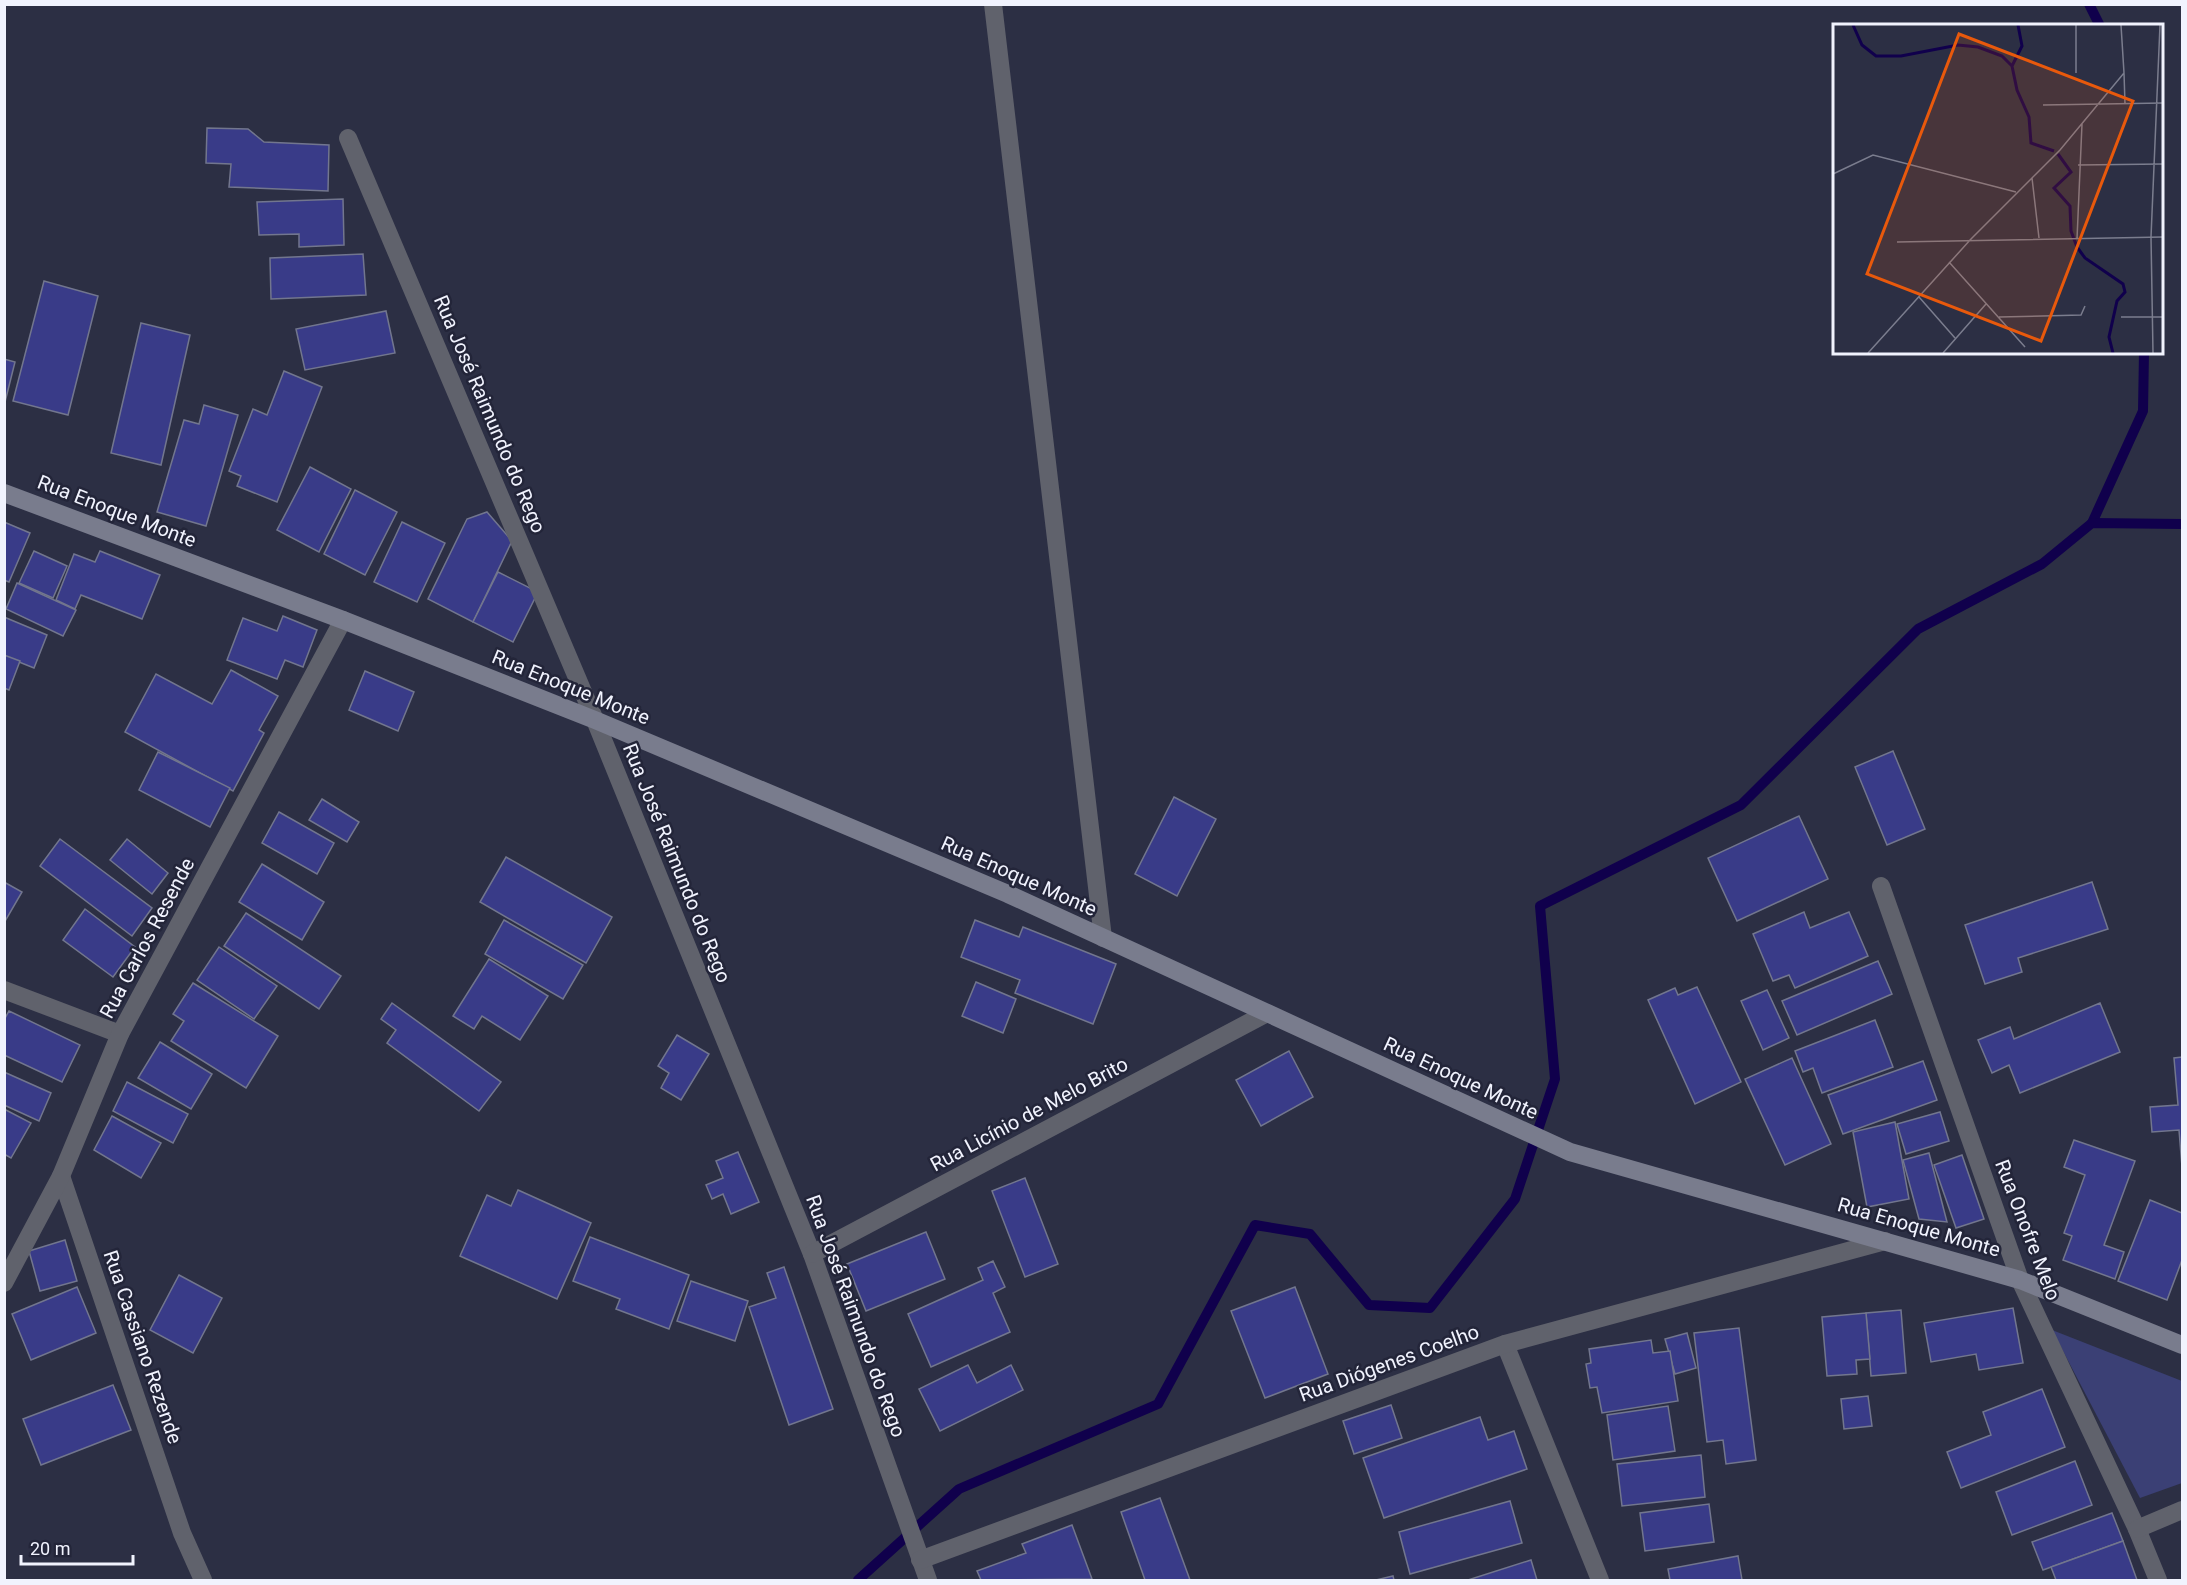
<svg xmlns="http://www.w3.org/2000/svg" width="2187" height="1585" font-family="Roboto,sans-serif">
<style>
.green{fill:#3b4075}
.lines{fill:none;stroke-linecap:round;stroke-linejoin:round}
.stream{stroke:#10004c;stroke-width:10}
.building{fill:#393b88;stroke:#72768e;stroke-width:1.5}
.street{stroke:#60626c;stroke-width:18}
.secondary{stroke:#797c8d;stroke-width:18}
.labels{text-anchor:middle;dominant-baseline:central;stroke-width:5;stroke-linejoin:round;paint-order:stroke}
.street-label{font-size:20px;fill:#f1f3fe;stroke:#232539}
.inset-river{fill:none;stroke:#10004c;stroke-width:3}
.inset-road{fill:none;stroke:#7b7d8e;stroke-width:1.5}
.view{fill:#e8590c;fill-opacity:0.15;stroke:#e8590c;stroke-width:3}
.inset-edge{fill:none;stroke:#f1f3fe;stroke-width:3}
</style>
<rect width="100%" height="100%" fill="#2c2f44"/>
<polygon class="green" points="2052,1330 2182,1381 2182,1483 2140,1498"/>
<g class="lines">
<g class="stream">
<polyline points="2089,4 2100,26"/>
<polyline points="2092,523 2143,411 2144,352"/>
<polyline points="858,1580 959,1489 1158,1404 1255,1225 1310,1234 1369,1305 1430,1308 1515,1199 1555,1079 1540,906 1741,805 1918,629 2042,564 2092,523 2182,524"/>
</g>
</g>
<g class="building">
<polygon points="207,128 248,129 264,142 329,145 328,191 229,187 231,164 206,163"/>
<polygon points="343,199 344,245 299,247 299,234 259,235 257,202"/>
<polygon points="363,254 366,295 271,299 270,258"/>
<polygon points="44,281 98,296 68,415 13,401"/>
<polygon points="386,311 395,353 305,370 296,329"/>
<polygon points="141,323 190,335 161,465 111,453"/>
<polygon points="4,359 15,362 4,406"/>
<polygon points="284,371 322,387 277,502 237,486 241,476 229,471 253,409 267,415"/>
<polygon points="204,405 238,415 206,526 157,512 184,420 199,424"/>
<polygon points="310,467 351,489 319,552 277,530"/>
<polygon points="355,490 397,512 365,575 324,554"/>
<polygon points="487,512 512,541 473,622 428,599 467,519"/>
<polygon points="4,522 30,533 9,582 4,580"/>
<polygon points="402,522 445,543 417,602 374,582"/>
<polygon points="34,551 67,566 53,598 19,583"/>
<polygon points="100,551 160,575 142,619 81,595 75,609 56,600 74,554 95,562"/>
<polygon points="498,572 538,592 513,642 473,622"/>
<polygon points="17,583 76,610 63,636 6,609"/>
<polygon points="283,616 317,630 303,667 285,660 277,679 227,660 243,618 277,631"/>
<polygon points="4,617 47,635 34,668 4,656"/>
<polygon points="4,655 20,661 9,690 4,688"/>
<polygon points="231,670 278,696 259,730 264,733 233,791 125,732 156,674 212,704"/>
<polygon points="365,671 414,692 398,731 349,710"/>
<polygon points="1893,751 1925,829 1887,845 1855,767"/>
<polygon points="158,752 230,788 210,827 139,790"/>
<polygon points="1174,797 1216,819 1177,896 1135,874"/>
<polygon points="322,799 359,822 347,842 309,820"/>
<polygon points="279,812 334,843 317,874 262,843"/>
<polygon points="1799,816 1828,879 1737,921 1708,858"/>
<polygon points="60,839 152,908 132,936 40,866"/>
<polygon points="127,839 168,873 152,894 110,860"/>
<polygon points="506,857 612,917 586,963 480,902"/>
<polygon points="262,864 324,902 302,940 239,902"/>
<polygon points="4,882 22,892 4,923"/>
<polygon points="2092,882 2108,929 2018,958 2022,972 1985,984 1965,925"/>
<polygon points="85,909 135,947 113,977 63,940"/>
<polygon points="1804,912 1810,928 1849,912 1868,956 1795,988 1789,975 1773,981 1753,934"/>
<polygon points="246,913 341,976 319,1009 224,946"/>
<polygon points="504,920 583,965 563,999 485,954"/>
<polygon points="975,920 1019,937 1023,927 1116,964 1093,1024 1015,993 1020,980 961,957"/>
<polygon points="219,947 277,986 254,1019 197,980"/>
<polygon points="489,959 548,996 520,1040 482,1016 474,1029 453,1016"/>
<polygon points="1878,961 1892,994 1797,1035 1782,1001"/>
<polygon points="976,982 1016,999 1003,1033 962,1016"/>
<polygon points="193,983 278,1036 246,1088 171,1041 184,1021 173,1014"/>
<polygon points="1697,987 1741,1082 1695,1104 1648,1000 1675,988 1678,995"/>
<polygon points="1767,990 1789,1038 1763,1050 1741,1001"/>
<polygon points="392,1003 501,1082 479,1111 387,1043 396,1030 381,1019"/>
<polygon points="2100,1003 2120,1052 2020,1093 2009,1065 1992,1073 1978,1040 2010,1027 2014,1039"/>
<polygon points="9,1011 80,1045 62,1082 4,1055 4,1020"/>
<polygon points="1875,1020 1893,1067 1822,1093 1813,1068 1803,1072 1795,1051"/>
<polygon points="677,1035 709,1054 681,1100 661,1088 669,1073 658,1066"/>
<polygon points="160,1042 212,1074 191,1109 138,1078"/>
<polygon points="1289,1051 1313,1097 1261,1126 1236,1080"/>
<polygon points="2182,1057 2182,1167 2179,1130 2152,1132 2150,1107 2178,1105 2174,1058"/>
<polygon points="1792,1058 1831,1144 1785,1165 1745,1079"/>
<polygon points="1923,1061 1937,1100 1843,1134 1828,1095"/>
<polygon points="4,1072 51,1093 39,1121 4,1105"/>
<polygon points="127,1082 188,1114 173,1143 113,1111"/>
<polygon points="4,1109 31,1123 11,1158 4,1154"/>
<polygon points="1940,1112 1949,1141 1906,1154 1897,1124"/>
<polygon points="112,1116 161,1143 141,1178 94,1150"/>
<polygon points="1895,1122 1909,1199 1867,1207 1853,1132"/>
<polygon points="2074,1140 2135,1161 2104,1245 2124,1252 2115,1279 2063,1260 2072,1236 2064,1233 2085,1175 2064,1167"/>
<polygon points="738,1152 759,1202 731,1214 723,1194 712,1199 706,1185 723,1178 716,1161"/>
<polygon points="1929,1153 1947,1222 1919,1219 1903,1160"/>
<polygon points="1962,1155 1984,1219 1956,1228 1934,1165"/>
<polygon points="1025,1178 1058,1264 1025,1277 992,1191"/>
<polygon points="518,1190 591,1223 557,1299 460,1256 487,1195 511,1206"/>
<polygon points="2150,1200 2182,1213 2182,1260 2167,1300 2118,1281"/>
<polygon points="926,1232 945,1279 866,1311 847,1264"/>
<polygon points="590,1237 689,1275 669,1329 616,1309 620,1299 573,1281"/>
<polygon points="65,1240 77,1281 40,1291 29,1251"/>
<polygon points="993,1261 1005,1287 993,1293 1010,1332 931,1367 908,1314 983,1280 978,1268"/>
<polygon points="784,1267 833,1409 789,1425 749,1307 776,1298 767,1273"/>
<polygon points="179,1275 222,1298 193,1353 150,1330"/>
<polygon points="691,1281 748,1301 735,1341 677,1321"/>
<polygon points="77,1287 96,1333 31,1360 12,1314"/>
<polygon points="1295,1287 1328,1374 1265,1398 1231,1311"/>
<polygon points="2013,1308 2023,1363 1979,1370 1976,1354 1931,1362 1924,1323"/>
<polygon points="1901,1310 1906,1373 1871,1376 1866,1313"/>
<polygon points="1866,1313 1870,1359 1856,1360 1857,1374 1827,1376 1822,1317"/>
<polygon points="1739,1328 1756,1460 1726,1464 1723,1440 1707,1442 1694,1333"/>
<polygon points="1687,1333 1696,1368 1675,1374 1665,1339"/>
<polygon points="1651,1340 1653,1353 1670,1351 1678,1401 1602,1413 1597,1387 1590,1388 1586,1364 1591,1363 1589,1349"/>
<polygon points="968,1365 977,1383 1011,1365 1023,1390 940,1431 919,1389"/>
<polygon points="113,1385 131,1430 41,1465 23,1419"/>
<polygon points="2042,1389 2065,1447 1961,1488 1947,1452 1991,1435 1983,1412"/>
<polygon points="1868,1396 1872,1426 1844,1429 1841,1399"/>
<polygon points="1391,1405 1402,1438 1354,1454 1343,1421"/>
<polygon points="1668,1406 1675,1451 1613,1460 1607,1415"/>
<polygon points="1480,1417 1488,1440 1514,1431 1527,1469 1384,1518 1363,1458"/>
<polygon points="1701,1455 1705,1497 1622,1506 1617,1464"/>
<polygon points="2075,1461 2092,1505 2012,1535 1996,1492"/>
<polygon points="1160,1498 1190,1580 1145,1580 1121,1512"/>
<polygon points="1510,1501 1522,1543 1410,1574 1399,1532"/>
<polygon points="1709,1504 1714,1542 1645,1551 1640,1513"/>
<polygon points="2112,1513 2123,1541 2043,1570 2032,1542"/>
<polygon points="1072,1525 1092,1579 981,1580 977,1571 1026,1553 1022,1544"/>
<polygon points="2123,1541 2137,1580 2056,1580 2051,1567"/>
<polygon points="1738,1556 1742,1580 1670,1580 1668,1569"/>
<polygon points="1531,1560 1537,1580 1468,1580"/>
<polygon points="1393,1576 1394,1580 1376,1580"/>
</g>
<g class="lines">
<g class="street">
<polyline points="993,4 1103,938"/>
<polyline points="348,138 595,720 812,1254 928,1580"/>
<polyline points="1881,886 2020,1280 2137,1529 2158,1580"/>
<polyline points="4,990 120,1034"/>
<polyline points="61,1176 182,1533 203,1580"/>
<polyline points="812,1254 1267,1013"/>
<polyline points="4,1283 61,1176 120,1034 343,620"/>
<polyline points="1505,1344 1600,1580"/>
<polyline points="2137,1529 2182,1510"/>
<polyline points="920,1560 1505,1344 1885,1241"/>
</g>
<polyline class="secondary" points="4,493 343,620 595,720 1008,894 1570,1152 2020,1280 2182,1345"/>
</g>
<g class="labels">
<g class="street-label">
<text transform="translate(490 414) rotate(67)">Rua José Raimundo do Rego</text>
<text transform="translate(117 511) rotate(21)">Rua Enoque Monte</text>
<text transform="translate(571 687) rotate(22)">Rua Enoque Monte</text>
<text transform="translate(677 863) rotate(68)">Rua José Raimundo do Rego</text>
<text transform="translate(1019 876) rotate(24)">Rua Enoque Monte</text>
<text transform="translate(147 938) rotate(-62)">Rua Carlos Resende</text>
<text transform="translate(1461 1078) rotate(25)">Rua Enoque Monte</text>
<text transform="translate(1029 1114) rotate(-28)">Rua Licínio de Melo Brito</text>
<text transform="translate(1919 1227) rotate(16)">Rua Enoque Monte</text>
<text transform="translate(2028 1230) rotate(69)">Rua Onofre Melo</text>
<text transform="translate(856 1316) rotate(70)">Rua José Raimundo do Rego</text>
<text transform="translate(143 1347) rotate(71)">Rua Cassiano Rezende</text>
<text transform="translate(1389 1363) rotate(-20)">Rua Diógenes Coelho</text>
</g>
</g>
<g transform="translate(1833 24)">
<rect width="330" height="330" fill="#2c2f44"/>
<path class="inset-river" d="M20 1 29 21 43 32H68L125 21 145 23 169 32 179 42M185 1 189 22 179 42 184 66 196 93 198 119 221 127M225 130 238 148 221 164 237 182 238 207 244 223 252 234 290 260 292 268 284 277 276 313 280 329"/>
<path class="inset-road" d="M243 49V1M291 49 292 80M210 81 330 79M245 141 330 140M0 150 40 131 183 168M199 154 206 214M244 215 249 100M64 218 330 213M116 238 192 323M86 273 122 314M166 293 248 291 252 282M288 293H330M35 329 138 215 227 126 291 49 288 1M110 329 153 280M320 329 318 213 327 1"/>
<path class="view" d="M126 10 300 77 208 317 34 250Z"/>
<rect width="330" height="330" class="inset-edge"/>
</g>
<rect width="2187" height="1585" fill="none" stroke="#f1f3fe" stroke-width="12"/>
<path d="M21 1555v9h112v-9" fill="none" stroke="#f1f3fe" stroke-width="3"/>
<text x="30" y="1555" font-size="18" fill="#f1f3fe" stroke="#232539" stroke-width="4.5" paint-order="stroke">20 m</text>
</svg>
